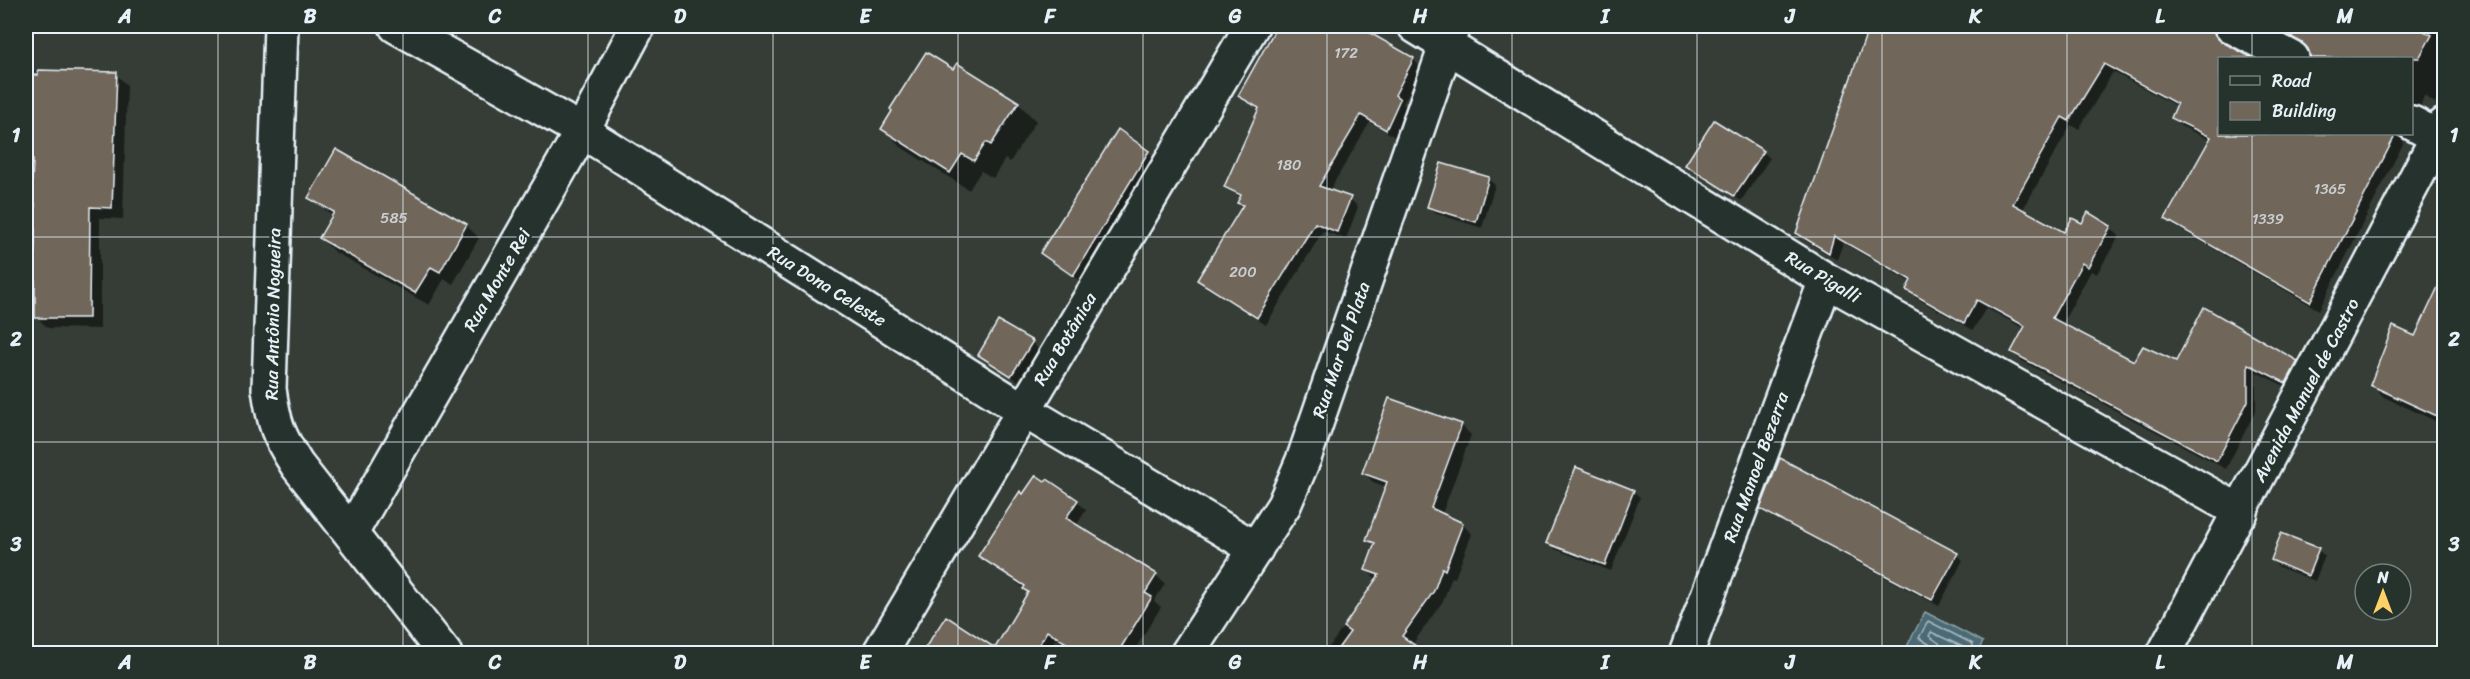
<svg xmlns="http://www.w3.org/2000/svg" width="2470" height="679" font-family="Sriracha,sans-serif">
<style>
.water{fill:#4c6b73;stroke:#8aa1a8;stroke-width:1.5}
.shadow{fill:#0007}
.lines{fill:none;stroke-linecap:round;stroke-linejoin:round}
.shore{stroke:#aabbc3;stroke-width:1.5}
.building{fill:#71665a;stroke:#e8f1f8;stroke-width:1.5}
.street-casing{stroke:#e8f1f8;stroke-width:38}
.secondary-casing{stroke:#e8f1f8;stroke-width:38}
.street{stroke:#26332d;stroke-width:33}
.secondary{stroke:#26332d;stroke-width:33}
.grid{fill:none;stroke:#e8f1f8;stroke-width:1.5;stroke-opacity:0.55}
.labels{text-anchor:middle;dominant-baseline:central;stroke-width:5;stroke-linejoin:round;paint-order:stroke}
.number-label{font-size:15px;fill:#caced0}
.street-label{font-size:18px;fill:#e8f1f8;stroke:#26332d}
.neatline{fill:none;stroke:#e8f1f8;stroke-width:2}
.grid-label{font-size:20px;text-anchor:middle;font-weight:bold;fill:#e8f1f8}
</style>
<rect width="100%" height="100%" fill="#353d36"/>
<filter id="ink" filterUnits="userSpaceOnUse"><feTurbulence type="fractalNoise" baseFrequency=".0167" numOctaves="2"/><feDisplacementMap in="SourceGraphic" scale="12" xChannelSelector="R" yChannelSelector="G"/><feConvolveMatrix kernelMatrix="1 2 1 2 8 2 1 2 1" color-interpolation-filters="sRGB"/></filter>
<g filter="url(#ink)">
<polygon class="water" points="1925,612 1983,642 1977,653 1933,653 1919,646 1914,653 1905,650"/>
<g class="shadow">
<polygon points="1279,26 1285,26 1294,31 1297,26 1355,26 1413,59 1421,68 1403,104 1408,108 1395,137 1370,122 1329,191 1350,199 1358,207 1346,239 1323,231 1266,325 1207,288 1199,280 1244,207 1239,202 1241,198 1226,187 1259,110 1240,95"/>
<polygon points="1871,26 2223,26 2220,37 2223,45 2249,58 2220,58 2220,134 2402,134 2404,142 2319,310 2176,227 2167,219 2210,140 2181,126 2173,118 2178,107 2113,72 2079,129 2071,125 2022,211 2064,234 2082,225 2110,227 2119,236 2097,274 2091,271 2062,324 2134,363 2297,362 2306,371 2295,391 2256,372 2256,410 2226,469 2022,361 2013,352 2025,329 1986,308 1973,330 1916,298 1908,290 1912,283 1843,243 1837,260 1806,241 1797,233"/>
<polygon points="2265,26 2444,26 2444,85 2435,103 2424,96 2418,113 2412,118 2412,58 2312,58 2310,49"/>
<polygon points="27,71 116,74 127,85 123,219 100,218 100,329 48,328 36,317 34,171 26,169"/>
<polygon points="953,71 1018,103 1036,121 1010,162 1005,159 993,178 981,171 969,190 901,147 883,129"/>
<polygon points="1148,152 1155,158 1080,281 1048,259 1042,253"/>
<polygon points="1763,152 1770,158 1741,201 1687,164"/>
<polygon points="1488,179 1495,185 1482,228 1435,213 1429,206"/>
<polygon points="310,198 466,225 479,238 453,284 444,279 429,305 333,251 321,238 333,216"/>
<polygon points="2444,276 2444,425 2384,397 2371,385 2415,337"/>
<polygon points="1032,342 1038,349 1018,381 980,355"/>
<polygon points="1461,425 1471,435 1442,514 1462,524 1472,534 1455,578 1452,577 1443,601 1412,645 1424,654 1324,654 1377,580 1367,570 1375,547 1368,539 1387,487 1373,482 1363,472"/>
<polygon points="1633,491 1640,497 1611,571 1555,549 1548,543"/>
<polygon points="1024,496 1077,501 1086,510 1076,526 1156,575 1165,584 1154,601 1161,607 1132,654 1080,654 1056,639 1048,654 923,654 995,650 1030,593 980,555"/>
<polygon points="1762,508 1957,554 1963,560 1939,606 1769,515"/>
<polygon points="2282,535 2318,550 2325,556 2315,581 2279,567 2272,560"/>
</g>
<g class="lines">
<g class="shore">
<polyline points="1935,654 1932,646 1919,638 1928,621 1973,644 1972,654"/>
<polyline points="1942,654 1939,643 1929,636 1931,632 1963,647 1964,654"/>
</g>
</g>
<g class="building">
<polygon points="1277,26 1358,26 1414,58 1395,95 1400,99 1386,130 1361,115 1319,186 1351,197 1337,232 1315,223 1257,318 1197,280 1243,205 1237,203 1241,195 1224,187 1259,108 1238,96"/>
<polygon points="1869,26 2212,26 2215,35 2222,42 2253,58 2220,58 2220,134 2396,134 2310,302 2165,219 2211,137 2171,118 2177,104 2104,64 2069,121 2062,117 2013,204 2064,232 2072,218 2082,223 2088,212 2111,226 2088,267 2082,263 2052,318 2134,361 2143,346 2176,361 2204,307 2298,361 2286,383 2248,364 2248,401 2217,461 2011,352 2025,326 1977,300 1964,323 1906,290 1911,280 1834,236 1829,253 1796,233"/>
<polygon points="2270,26 2414,26 2432,35 2419,58 2311,58 2308,49 2301,42"/>
<polygon points="926,52 953,69 957,63 1019,102 991,145 986,142 974,161 962,154 950,173 881,129 892,111 890,109"/>
<polygon points="38,70 117,72 112,208 90,207 89,318 35,318 35,203 31,203 33,160 26,160 26,75 38,75"/>
<polygon points="1714,120 1764,151 1734,196 1685,165"/>
<polygon points="1118,129 1149,151 1073,276 1040,253"/>
<polygon points="336,149 467,224 440,272 431,267 415,293 319,238 334,212 308,198"/>
<polygon points="1441,163 1489,177 1476,222 1427,207"/>
<polygon points="2445,272 2445,400 2437,416 2370,385 2393,326 2415,336"/>
<polygon points="998,321 1033,341 1011,376 978,355"/>
<polygon points="1389,398 1462,424 1431,508 1463,523 1445,570 1442,568 1434,591 1402,636 1427,654 1334,654 1350,632 1343,627 1379,575 1365,570 1375,543 1366,540 1387,482 1362,473"/>
<polygon points="1780,458 1958,553 1932,600 1760,509"/>
<polygon points="1576,467 1634,490 1605,565 1546,543"/>
<polygon points="1036,475 1045,481 1047,479 1078,500 1066,518 1157,574 1145,593 1152,597 1117,654 1084,654 1047,631 1034,654 921,654 946,616 995,648 1028,592 1023,589 1025,586 978,556 1020,491 1023,494"/>
<polygon points="2281,533 2319,548 2308,576 2271,560"/>
</g>
<g class="lines">
<g class="street-casing">
<g id="street">
<path d="M281 26 269 389C274 424 278 435 297 465L445 654"/>
<polyline points="396,26 582,131 1023,410 1256,549"/>
<polyline points="1415,26 1826,280 2241,512"/>
<polyline points="2231,26 2292,58"/>
<polyline points="2412,123 2438,137"/>
<polyline points="351,533 582,131 638,26"/>
<polyline points="879,654 1252,26"/>
<polyline points="1187,654 1284,505 1304,458 1453,26"/>
<polyline points="1686,654 1826,280"/>
</g>
</g>
<g class="secondary-casing">
<polyline id="secondary" points="2164,654 2444,125"/>
</g>
<use href="#street" class="street"/>
<use href="#secondary" class="secondary"/>
</g>
</g>
<path class="grid" d="M218 26V654M403 26V654M588 26V654M773 26V654M958 26V654M1143 26V654M1327 26V654M1512 26V654M1697 26V654M1882 26V654M2067 26V654M2252 26V58M2252 134V654M26 237H2444M26 442H2444"/>
<g class="labels">
<g class="number-label">
<text x="1346" y="53">172</text>
<text x="1289" y="165">180</text>
<text x="2330" y="189">1365</text>
<text x="394" y="218">585</text>
<text x="2268" y="219">1339</text>
<text x="1243" y="272">200</text>
</g>
<g class="street-label">
<text transform="translate(1823 277) rotate(31)">Rua Pigalli</text>
<text transform="translate(497 280) rotate(-60)">Rua Monte Rei</text>
<text transform="translate(827 286) rotate(32)">Rua Dona Celeste</text>
<text transform="translate(273 314) rotate(-89)">Rua Antônio Nogueira</text>
<text transform="translate(1065 339) rotate(-59)">Rua Botânica</text>
<text transform="translate(1341 350) rotate(-71)">Rua Mar Del Plata</text>
<text transform="translate(2306 390) rotate(-62)">Avenida Manuel de Castro</text>
<text transform="translate(1756 467) rotate(-70)">Rua Manoel Bezerra</text>
</g>
</g>
<rect width="2470" height="679" fill="none" stroke="#26332d" stroke-width="66"/>
<rect x="2218" y="57" width="195" height="78" fill="#26332d" stroke="#747f7e" stroke-width="1.5"/>
<rect x="2230" y="76" width="30" height="9" fill="#26332d" stroke="#747f7e" stroke-width="1.5"/>
<text x="2272" y="87" font-size="18" fill="#e8f1f8">Road</text>
<rect x="2230" y="102" width="30" height="18" fill="#71665a" stroke="#747f7e" stroke-width="1.5"/>
<text x="2272" y="117" font-size="18" fill="#e8f1f8">Building</text>
<g transform="translate(2383 592)"><circle r="28" fill="#26332d" stroke="#747f7e" stroke-width="1.5"/>
<path d="M0-4.5L10 22L0 15L-10 22Z" fill="#ffd166"/>
<text y="-9" font-size="16" font-weight="bold" text-anchor="middle" fill="#e8f1f8">N</text>
</g>
<rect x="33" y="33" width="2404" height="613" class="neatline"/>
<g class="grid-label">
<text x="125" y="23">A</text>
<text x="310" y="23">B</text>
<text x="495" y="23">C</text>
<text x="680" y="23">D</text>
<text x="865" y="23">E</text>
<text x="1050" y="23">F</text>
<text x="1235" y="23">G</text>
<text x="1420" y="23">H</text>
<text x="1605" y="23">I</text>
<text x="1790" y="23">J</text>
<text x="1975" y="23">K</text>
<text x="2160" y="23">L</text>
<text x="2345" y="23">M</text>
<text x="16" y="142">1</text>
<text x="2454" y="142">1</text>
<text x="16" y="346">2</text>
<text x="2454" y="346">2</text>
<text x="16" y="551">3</text>
<text x="2454" y="551">3</text>
<text x="125" y="669">A</text>
<text x="310" y="669">B</text>
<text x="495" y="669">C</text>
<text x="680" y="669">D</text>
<text x="865" y="669">E</text>
<text x="1050" y="669">F</text>
<text x="1235" y="669">G</text>
<text x="1420" y="669">H</text>
<text x="1605" y="669">I</text>
<text x="1790" y="669">J</text>
<text x="1975" y="669">K</text>
<text x="2160" y="669">L</text>
<text x="2345" y="669">M</text>
</g>
</svg>
